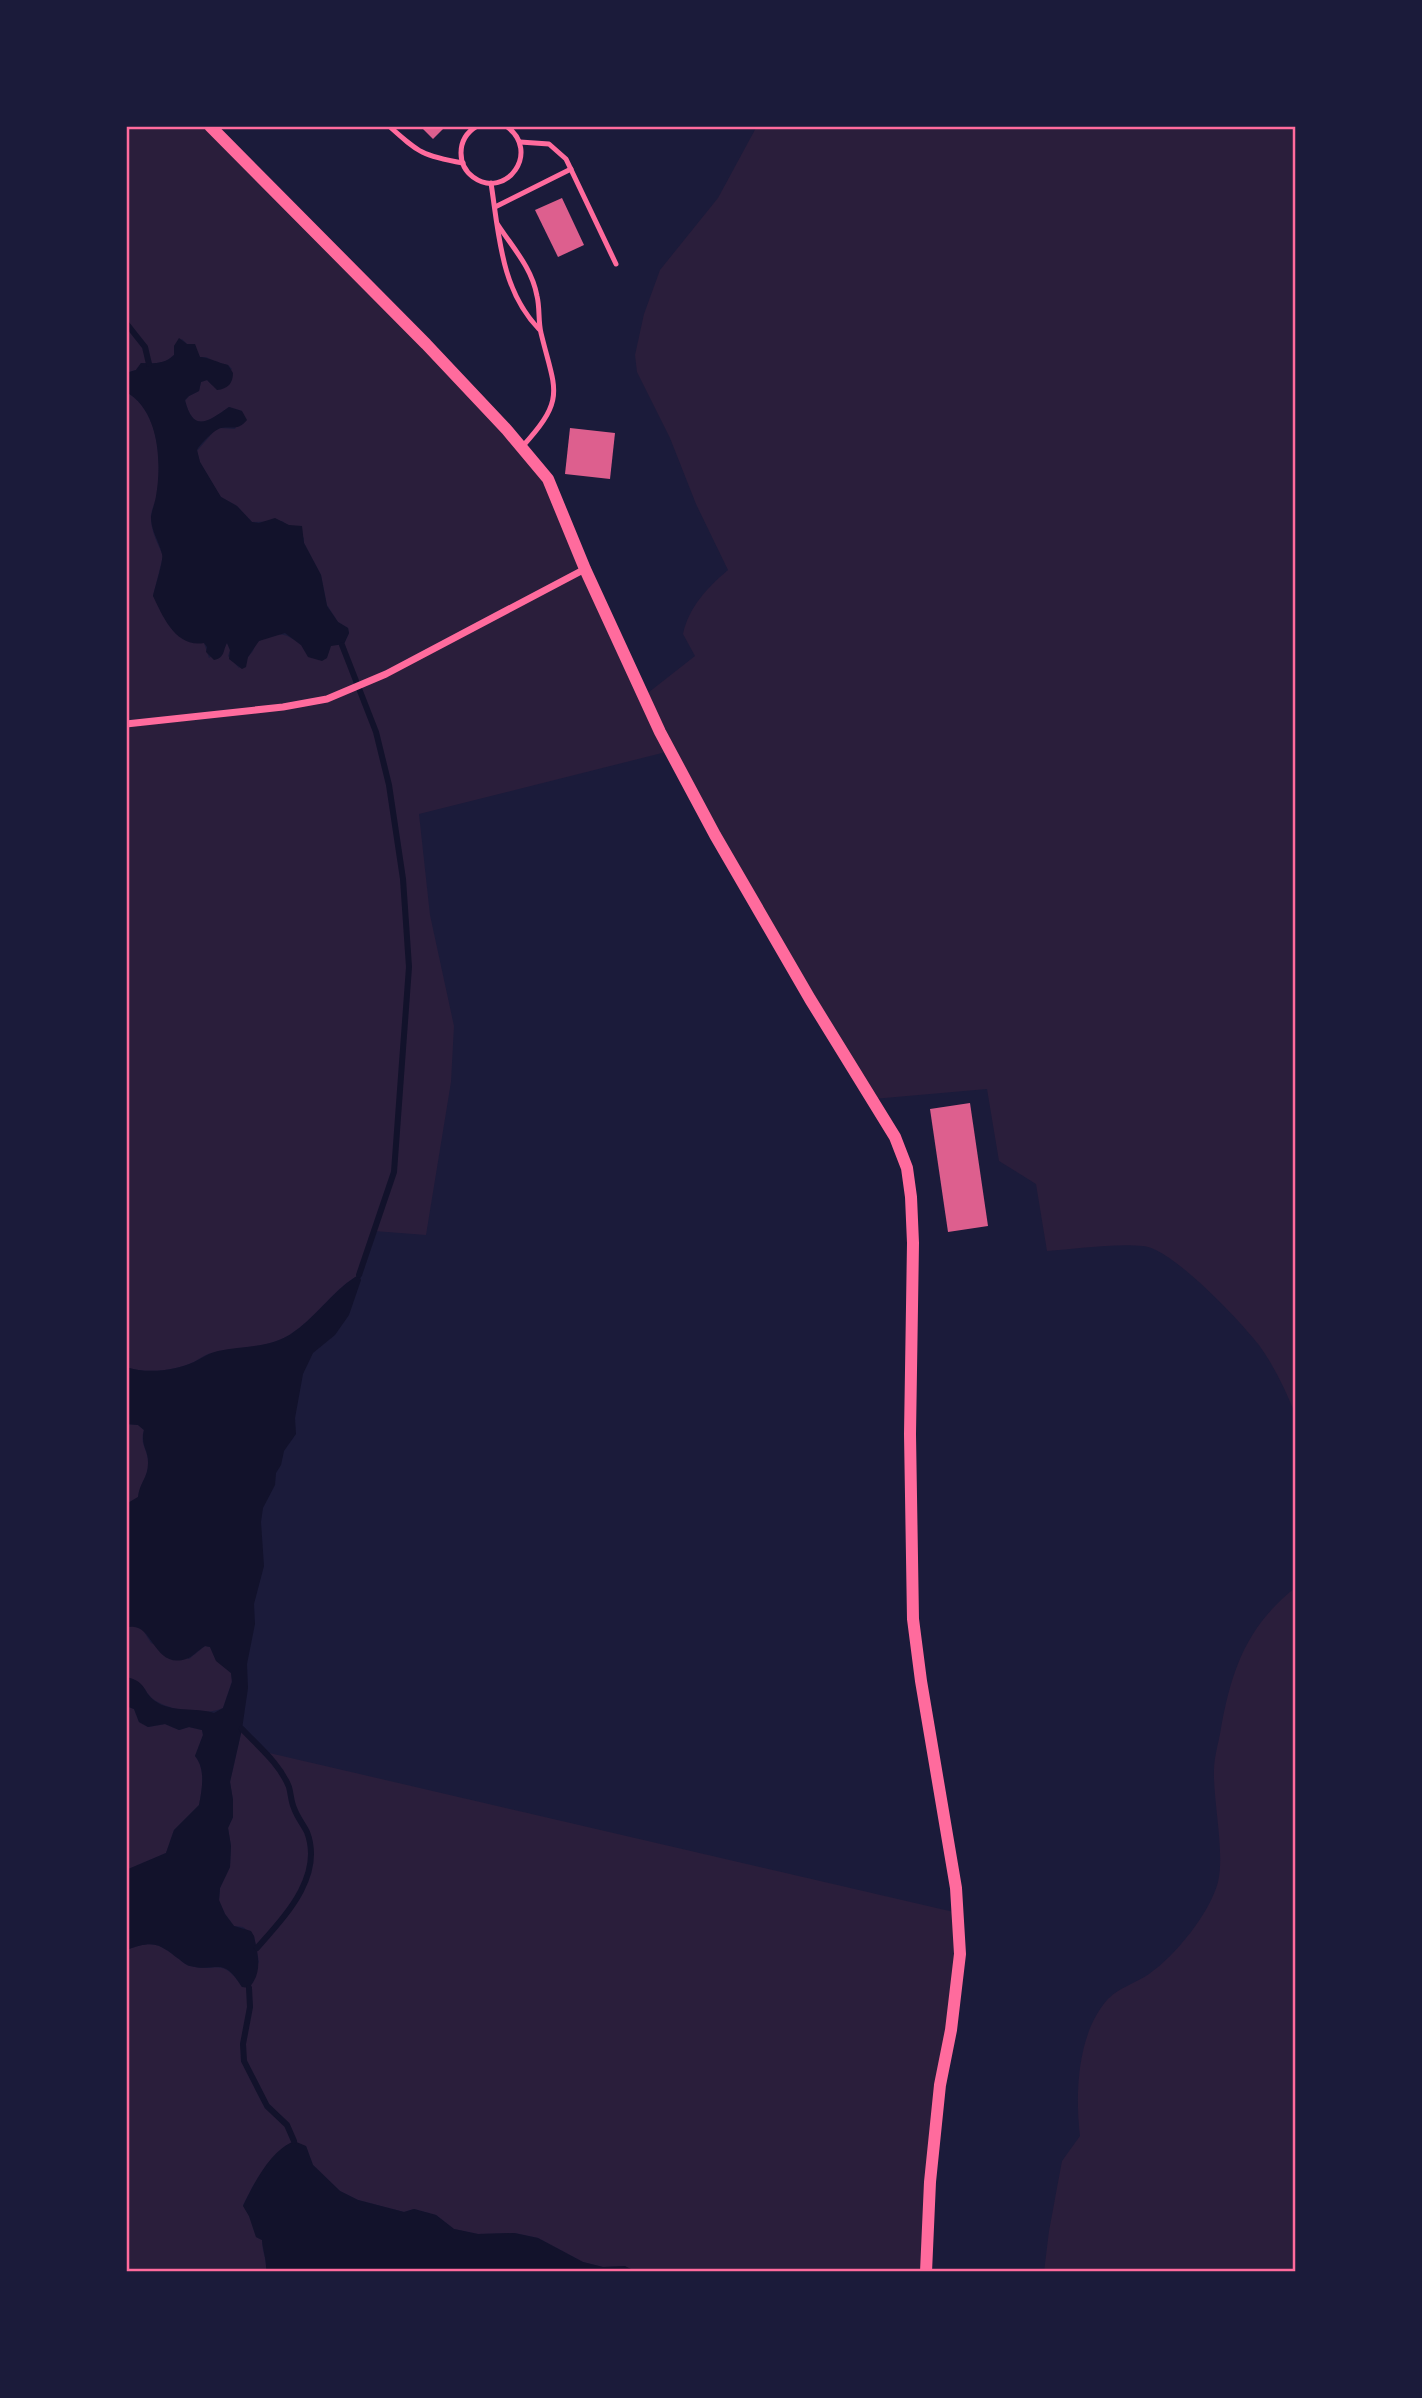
<svg xmlns="http://www.w3.org/2000/svg" width="1422" height="2398" font-family="'Work Sans',sans-serif">
<style>
.green{fill:#2a1e3b}
.water{fill:#12122b}
.lines{fill:none;stroke-linecap:round;stroke-linejoin:round}
.stream{stroke:#12122b;stroke-width:6}
.building{fill:#dd5f8e}
.service{stroke:#ff6b9d;stroke-width:5}
.minor{stroke:#ff6b9d;stroke-width:7}
.tertiary{stroke:#ff6b9d;stroke-width:12}
.neatline{fill:none;stroke:#ff6b9d;stroke-width:2.5}
</style>
<rect width="100%" height="100%" fill="#1b1b3a"/>
<g class="green">
<path d="M126 126H210L548 479 644 696 695 656 683 634C689 607 707 588 728 570L696 504 670 438 637 372 635 355 644 314 660 270 718 198 757 126H1296V1416C1286 1391 1275 1367 1259 1345 1240 1321 1172 1248 1143 1246 1115 1243 1075 1249 1047 1251L1036 1184 999 1161 987 1089 873 1099 670 751 419 814 430 915 454 1026 451 1082 426 1235 374 1231 359 1275C335 1288 318 1315 295 1331 269 1351 238 1345 208 1354 203 1356 199 1359 194 1362 174 1371 147 1374 126 1367V392C159 410 162 461 157 494 156 501 152 508 151 515 150 530 158 544 163 556L153 596 204 643 209 658 227 643 230 650 228 656 239 668 253 651 256 643C274 631 285 631 301 645L344 644 349 633 348 628 338 622 327 605 321 575 304 543V538L282 521 252 522 237 506 221 497 217 491 200 462 197 451 215 430 221 428 235 429 242 411 229 407C209 421 194 434 185 401L189 396 199 391 201 382 207 380 212 385 232 369 228 365 217 363 206 357H200L182 339 174 346V355C165 364 154 364 141 363L136 370 126 373Z"/>
<path d="M126 1424 138 1425 144 1430C139 1445 149 1450 148 1464 148 1478 140 1482 138 1497L127 1505Z"/>
<path d="M1296 1587V2272H1044L1049 2231 1062 2161 1080 2136C1075 2094 1077 2033 1108 1999 1120 1987 1136 1983 1149 1974 1175 1956 1210 1913 1218 1882 1225 1853 1213 1801 1214 1770 1214 1756 1219 1742 1221 1728 1232 1668 1247 1626 1296 1587Z"/>
<path d="M134 1625 141 1627 151 1643 189 1659 205 1646 210 1647 216 1660 231 1673 232 1681 223 1708C206 1716 172 1711 156 1701 143 1693 147 1682 126 1677V1628Z"/>
<path d="M126 1706 134 1709 139 1722 148 1727 165 1724 179 1730 189 1727 202 1730 203 1735 195 1756C206 1770 202 1789 199 1805L174 1830 166 1853 126 1870Z"/>
<path d="M242 1729 265 1752 958 1913 926 2272H637L624 2266 603 2267 583 2262 538 2238 515 2233 478 2234 454 2229 436 2215 414 2209 404 2212 358 2200 340 2191 313 2165 306 2146 286 2145 254 2184 243 2205 249 2216 256 2237 262 2240C262 2252 267 2260 266 2272H126V1950C150 1942 156 1941 176 1957 181 1960 185 1965 190 1966 218 1973 222 1956 242 1987L259 1962 254 1936 243 1927 234 1926 225 1914 219 1901 220 1888 230 1867 231 1846 228 1828 233 1817V1800L230 1782Z"/>
</g>
<g class="water">
<path d="M179 338 187 344H195L200 357C207 357 219 363 228 365L233 373C233 383 228 389 217 390L207 380 201 382 199 391 189 396 185 400C193 434 209 421 229 407L242 411 247 420C238 431 233 426 221 428 215 429 200 444 197 450L200 462 221 497 237 506 252 522 259 523 275 518 289 525 302 526 304 543 321 575 327 606 338 622 348 628 349 633 344 644 331 646 327 658 322 661 308 657 301 645 285 633 259 641 248 657 246 667 242 669 229 659 230 650 227 643C223 650 225 658 214 660L206 652 207 647 204 643C176 648 163 617 153 596 155 587 164 560 162 554 159 541 151 531 151 517 152 510 155 503 156 496 162 462 159 410 126 392V373L136 370 141 363C153 364 165 364 174 355V346Z"/>
<path d="M359 1275 361 1280 349 1315 335 1335 313 1353 303 1374 295 1418 296 1434 284 1451 281 1465 276 1473 275 1485 263 1508 261 1522 264 1566 254 1604 255 1624 247 1664 248 1688 242 1729 230 1782 233 1800V1817L228 1828 231 1846 230 1867 220 1888 219 1900 225 1914 234 1926 251 1931 254 1936C258 1956 263 1972 249 1988L242 1987C222 1955 218 1973 190 1966 185 1965 181 1960 176 1957 156 1941 150 1942 126 1950V1870L166 1853 174 1830 199 1805C202 1789 206 1769 195 1756L203 1735 202 1730 189 1727 179 1730 165 1724 148 1727 139 1722 134 1709 126 1706V1677C148 1682 142 1692 155 1701 171 1713 196 1707 214 1713L223 1708 232 1682 231 1673 216 1661 210 1647 205 1646C198 1650 193 1657 186 1659 152 1670 153 1618 126 1628V1504L138 1497C140 1482 148 1477 148 1464 149 1450 140 1446 144 1430L138 1425 126 1424V1367C147 1374 174 1371 194 1362 202 1358 209 1353 218 1351 245 1345 272 1349 295 1331 318 1315 335 1288 359 1275Z"/>
<path d="M294 2141 306 2146 313 2165 340 2191 358 2200 404 2212 414 2209 436 2215 454 2229 478 2234 514 2233 538 2238 583 2262 603 2267 625 2266 637 2272H266C267 2260 263 2252 262 2240L256 2237 249 2216 243 2206C254 2183 270 2151 294 2141Z"/>
</g>
<g class="lines">
<g class="stream">
<polyline points="126,323 145,347 149,364"/>
<polyline points="342,645 376,732 389,785 403,879 409,967 394,1172 359,1275"/>
<path d="M242 1729C259 1747 280 1764 289 1787 291 1794 291 1802 294 1808 297 1817 303 1824 307 1832 324 1877 284 1917 257 1948"/>
<polyline points="249,1988 250,2007 243,2044 244,2061 267,2106 287,2125 294,2141"/>
</g>
</g>
<g class="building">
<polygon points="420,126 446,126 433,139"/>
<polygon points="562,198 584,245 558,257 535,210"/>
<polygon points="570,428 615,433 610,479 565,474"/>
<polygon points="970,1103 988,1226 948,1232 930,1109"/>
</g>
<g class="lines">
<g class="service">
<path d="M389 126C419 153 423 156 463 163"/>
<path d="M477 126C467 132 461 141 461 153 461 163 465 171 473 177 506 201 542 151 506 126"/>
<polyline points="520,142 549,144 566,159 616,264"/>
<path d="M491 183C499 235 501 290 539 329"/>
<polyline points="495,207 571,169"/>
<path d="M498 225C513 248 532 268 537 296 540 308 538 321 541 333 555 391 567 398 522 447"/>
</g>
<polyline class="minor" points="126,724 283,707 327,699 386,674 585,569"/>
<polyline class="tertiary" points="210,126 426,344 507,430 548,479 585,569 660,732 715,835 810,999 895,1137 907,1168 911,1197 913,1243 910,1434 913,1619 921,1681 956,1888 960,1954 951,2030 940,2085 930,2182 926,2272"/>
</g>
<rect width="1422" height="2398" fill="none" stroke="#1b1b3a" stroke-width="256"/>
<rect x="128" y="128" width="1166" height="2142" class="neatline"/>
</svg>
